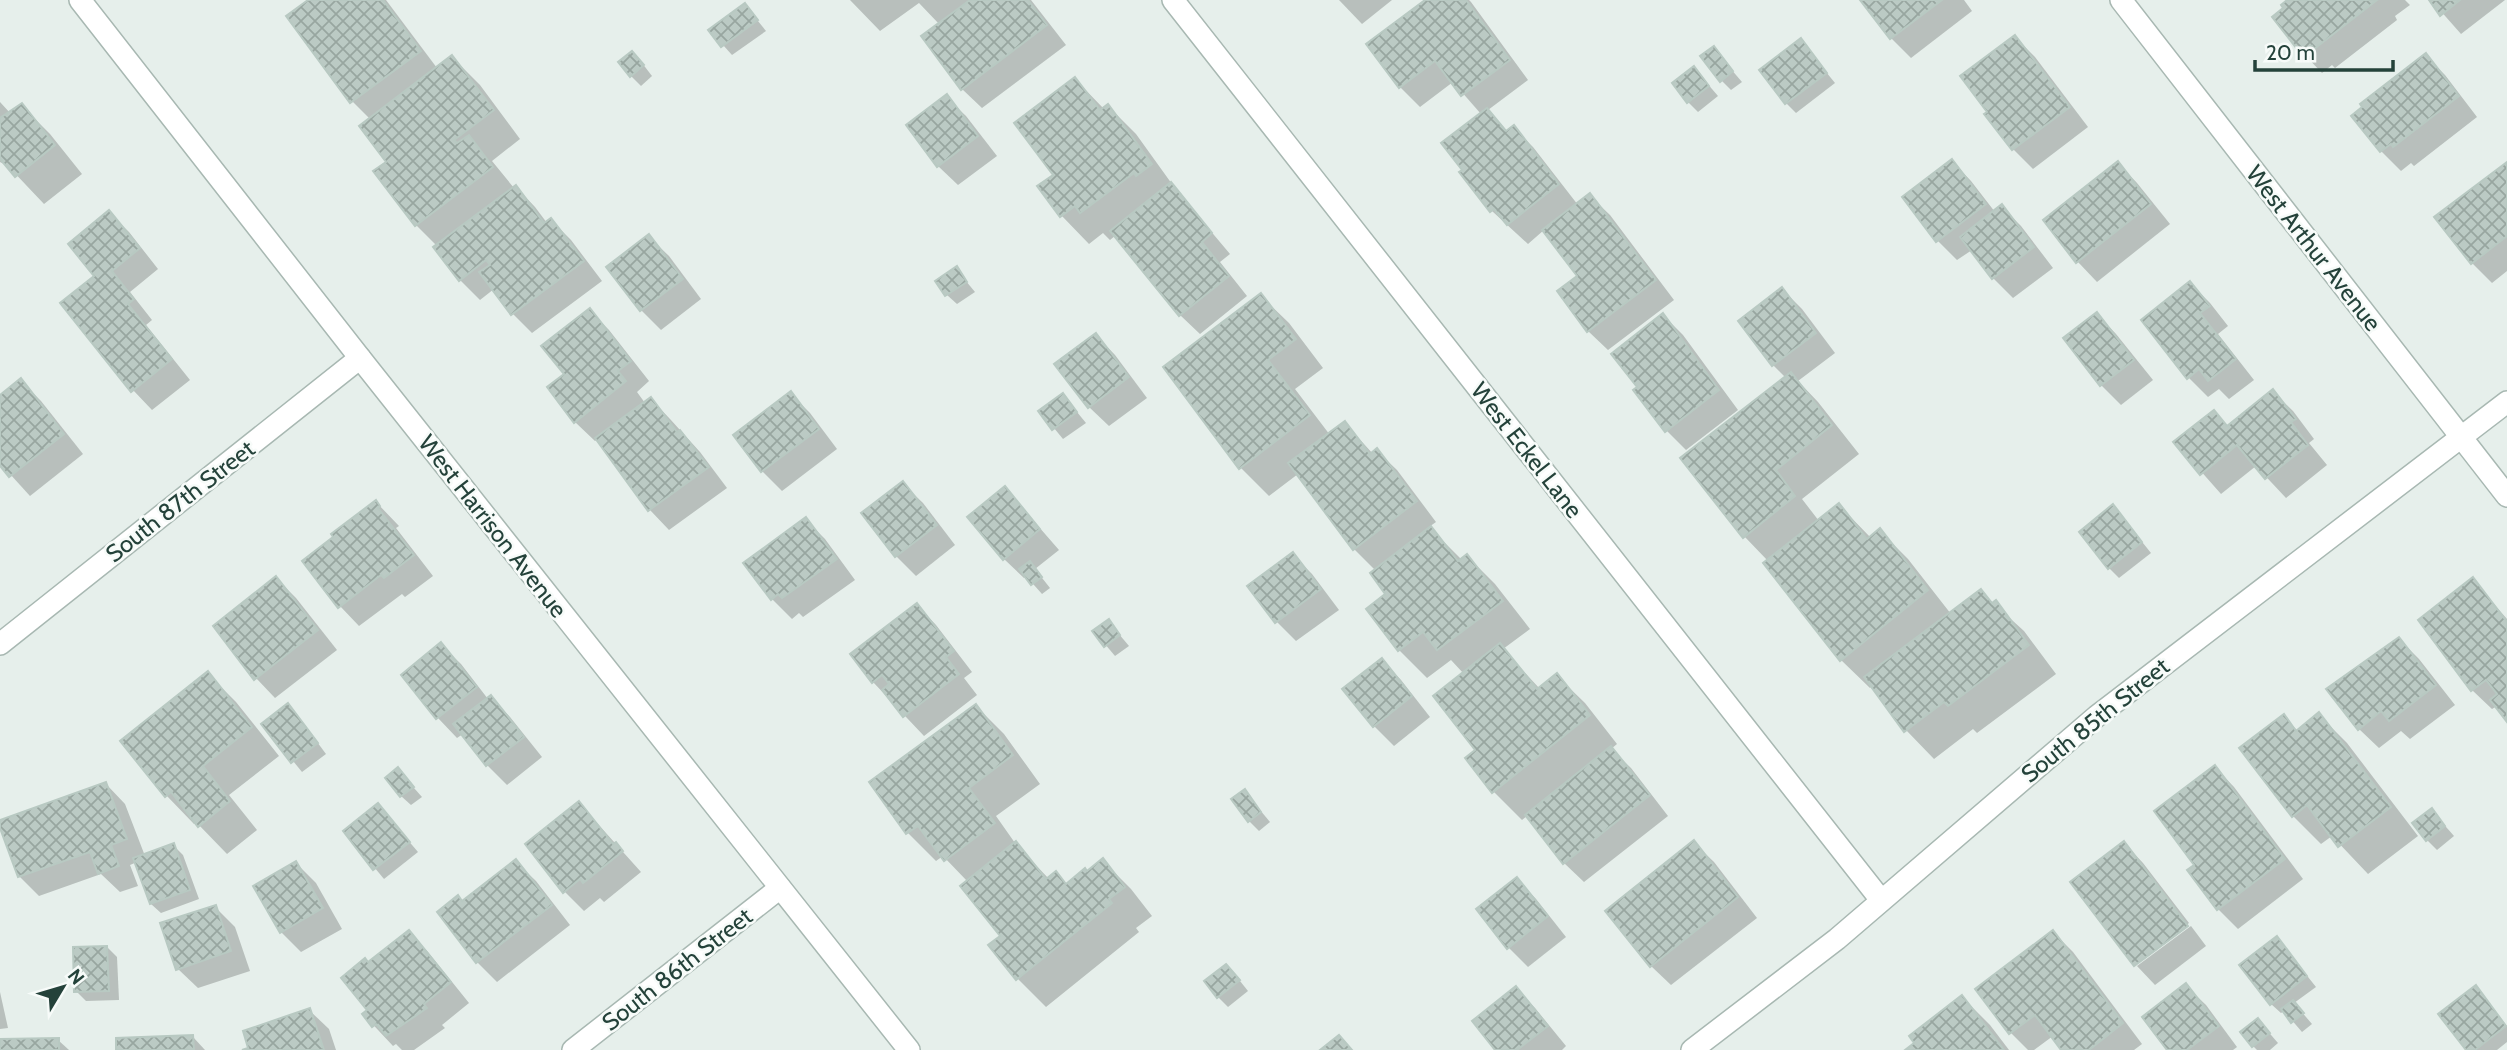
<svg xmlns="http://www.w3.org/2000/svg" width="2507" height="1050" font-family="Cabin,sans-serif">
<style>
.shadow{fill:#0003}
.building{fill:url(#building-cross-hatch);stroke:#b8c9c2;stroke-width:2}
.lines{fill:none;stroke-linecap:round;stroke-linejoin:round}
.street-casing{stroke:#a8b8b2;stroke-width:24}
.street{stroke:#fff;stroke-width:21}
.labels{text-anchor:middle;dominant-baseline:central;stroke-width:5;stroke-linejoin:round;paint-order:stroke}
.street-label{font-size:24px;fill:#24423a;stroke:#f7fbf9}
</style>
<defs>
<pattern id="building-cross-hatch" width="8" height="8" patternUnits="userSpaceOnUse" patternTransform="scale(1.75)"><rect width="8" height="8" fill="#bbcac4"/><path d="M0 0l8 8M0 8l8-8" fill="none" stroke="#98a6a0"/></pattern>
</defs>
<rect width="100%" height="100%" fill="#e6efeb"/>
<g class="shadow">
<polygon points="311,0 386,0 437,68 452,57 480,85 520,139 492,161 514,188 516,187 535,207 547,223 551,220 571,240 602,281 532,333 513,314 494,289 480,300 460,280 437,246 416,225 375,172 388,162 370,119 352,101"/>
<polygon points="850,0 1031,0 1066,45 982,108 962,89 940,25 919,3 880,31"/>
<polygon points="1339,0 1392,0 1362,24"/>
<polygon points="1428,0 1469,0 1471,2 1528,80 1488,110 1508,132 1514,128 1533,147 1578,205 1590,196 1610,215 1674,300 1608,350 1588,331 1579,276 1544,230 1528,244 1492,211 1481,114 1453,82 1420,107 1400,87 1369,44"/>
<polygon points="1862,0 1964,0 1972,11 1911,58 1891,38"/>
<polygon points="2290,0 2405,0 2410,5 2395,16 2397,20 2335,68 2332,65 2322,73 2303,53 2274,17 2285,9"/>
<polygon points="2431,0 2505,0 2461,34"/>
<polygon points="745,5 766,31 732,55 723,45"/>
<polygon points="2015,37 2035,57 2088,127 2033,169 2013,149 1987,115"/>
<polygon points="1801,41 1835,83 1796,113 1786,103"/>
<polygon points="1713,48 1742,82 1731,90 1721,80"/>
<polygon points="2425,55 2445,75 2477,117 2414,166 2411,163 2401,171 2381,151"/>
<polygon points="642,63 652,76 641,86 631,76"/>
<polygon points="1694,68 1718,96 1698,112 1688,102"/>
<polygon points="1075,79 1104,109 1108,106 1136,134 1177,191 1230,254 1220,262 1247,296 1200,334 1180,315 1116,235 1110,240 1103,233 1089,244 1061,215 1055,175"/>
<polygon points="946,97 966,116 997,156 958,185 938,166"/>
<polygon points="0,102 11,114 22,106 50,134 82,174 44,204 8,166 0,162"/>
<polygon points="1952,161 1971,181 1995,212 2002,207 2021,226 2053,268 2013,298 1993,278 1972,250 1957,260 1938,241"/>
<polygon points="2118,163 2137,183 2170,224 2097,282 2078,262 2045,220"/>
<polygon points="2507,165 2507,271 2492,283 2472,263 2437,218"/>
<polygon points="109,213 129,232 158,269 130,292 152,320 146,325 190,380 152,410 133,390 96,276"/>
<polygon points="649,237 669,256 701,299 661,330 641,310"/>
<polygon points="956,269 975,292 957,304 947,295"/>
<polygon points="2190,283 2210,303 2228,326 2218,334 2254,380 2229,399 2219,389 2208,397 2189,378"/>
<polygon points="1782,289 1802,309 1835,353 1798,381 1818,402 1859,454 1802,499 1819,521 1839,505 1871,538 1880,531 1908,559 1951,614 1981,592 2024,631 2056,674 1977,733 1973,729 1934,759 1906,730 1872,686 1870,688 1841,660 1768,561 1744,536 1786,378 1773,365"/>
<polygon points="1260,295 1289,323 1323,368 1295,389 1330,435 1345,423 1373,454 1377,451 1397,470 1436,522 1429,527 1462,560 1467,556 1495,584 1530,629 1503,649 1540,689 1556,675 1585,703 1617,744 1611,749 1631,768 1668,816 1584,882 1564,863 1527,816 1522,820 1494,792 1467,758 1477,750 1464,674 1451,660 1427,678 1399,650 1388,595 1376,571 1354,549 1298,474 1269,496 1241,468 1165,367"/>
<polygon points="590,311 609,330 649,381 637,392 645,403 651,399 670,419 700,452 727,488 669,530 650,510 598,439 595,441 575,422 566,374"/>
<polygon points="2097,314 2116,334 2153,380 2121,405 2101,385 2066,338"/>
<polygon points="1663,315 1683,335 1738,410 1686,450 1667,431 1635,391 1640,387"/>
<polygon points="1096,335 1115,355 1147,398 1109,426 1089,407"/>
<polygon points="21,381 41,401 83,454 30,496 0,463 0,397"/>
<polygon points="2273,392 2293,411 2314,439 2309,443 2327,465 2286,498 2256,466 2221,494 2176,443 2214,412 2229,427"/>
<polygon points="791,394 810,413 837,449 782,491 762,471 735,436"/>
<polygon points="1063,395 1086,423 1063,439 1040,411"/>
<polygon points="903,484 923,503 955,545 916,576 896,556"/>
<polygon points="1005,488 1059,550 1035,569 1050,588 1042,594 1026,576 1024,578 1004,559"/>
<polygon points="376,502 399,526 396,528 433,576 405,597 402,594 359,626 340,606"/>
<polygon points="2122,517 2151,553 2119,578 2109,568"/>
<polygon points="806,520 825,539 855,580 803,617 799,613 792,619 772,599"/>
<polygon points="1292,554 1312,574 1339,610 1296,641 1277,622 1250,586"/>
<polygon points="276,578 296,598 337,650 275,698 256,678"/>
<polygon points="2473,580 2507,619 2507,719 2497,706 2492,709 2472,690"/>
<polygon points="917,605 936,625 972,672 964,678 977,695 924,736 873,682"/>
<polygon points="1108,621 1129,646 1115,656 1094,631"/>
<polygon points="2399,639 2419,659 2455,705 2410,739 2401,731 2379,748 2359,729"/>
<polygon points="441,645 461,664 488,699 491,697 510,717 542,757 507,785 487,765 463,734 457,738 438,718 403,675"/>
<polygon points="1382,660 1401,680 1430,717 1394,746 1374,726 1345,690"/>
<polygon points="208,674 236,702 279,756 229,795 257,830 227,854 196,822 194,824 166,795"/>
<polygon points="976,706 1004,734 1040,784 996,816 1015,843 1049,879 1056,874 1067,885 1088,873 1103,861 1131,889 1152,916 1136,928 1139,932 1046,1007 1018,979 991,945 1003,936 968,882 943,856 936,861 908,833 871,783"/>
<polygon points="297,715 326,754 302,772 263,724"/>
<polygon points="2319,715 2347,743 2418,836 2368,874 2332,836 2321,844 2293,816 2284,717 2298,731"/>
<polygon points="2215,767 2234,787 2303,879 2238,929 2218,909 2197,865"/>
<polygon points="398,770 422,797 411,805 401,796"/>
<polygon points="106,784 125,804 145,856 173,845 183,855 199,899 161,913 151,904 137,862 130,865 138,886 120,892 101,874 39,896 19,876 0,822"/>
<polygon points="1245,792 1270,822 1259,831 1249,821"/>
<polygon points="579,803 641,872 604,902 600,898 584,911 564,891"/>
<polygon points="378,805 418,852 384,879 345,832"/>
<polygon points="2432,811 2454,836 2437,850 2427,840"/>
<polygon points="1694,843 1714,862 1757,918 1671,985 1651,966"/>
<polygon points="2124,843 2143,863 2189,923 2136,963 2136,965 2073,882"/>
<polygon points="516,862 536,881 570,925 497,982 477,962 439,912 463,902"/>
<polygon points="296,863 316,883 342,929 301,952 281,932"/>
<polygon points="1517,879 1536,899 1566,937 1528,967 1509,948 1479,909"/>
<polygon points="215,907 235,927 250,971 198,988 178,969"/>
<polygon points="2191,926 2206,946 2155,985 2137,966"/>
<polygon points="409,932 428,952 469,1003 442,1025 445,1028 414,1050 402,1050 396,1044 393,1046 364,1015 369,1011 369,964"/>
<polygon points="2053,932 2073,952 2142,1044 2134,1050 2063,1050 2053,1036 2034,1050 2028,1050 2011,1033 1978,989"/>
<polygon points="2277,938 2316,987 2294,1003 2312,1024 2302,1032 2284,1011 2281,1013 2271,1004"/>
<polygon points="107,947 117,957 119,1000 86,1001 76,991"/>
<polygon points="1236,976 1248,991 1228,1007 1218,997"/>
<polygon points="2186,986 2206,1005 2237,1047 2233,1050 2169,1050"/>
<polygon points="2475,987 2507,1026 2507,1042 2497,1050 2468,1050"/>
<polygon points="1515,988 1535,1008 1566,1046 1562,1050 1497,1050"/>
<polygon points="0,992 8,1028 0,1029"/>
<polygon points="1962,997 1990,1025 2009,1050 1908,1050"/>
<polygon points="309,1010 329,1029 336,1050 247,1050"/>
<polygon points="2258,1020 2278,1043 2270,1050 2257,1050 2253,1046"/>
<polygon points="193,1037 205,1050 118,1050"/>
<polygon points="58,1040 69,1050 0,1050 0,1041"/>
</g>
<g class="building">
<polygon points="308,0 383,0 421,51 350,103 286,16"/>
<polygon points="970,0 1028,0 1047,25 961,90 921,36"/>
<polygon points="1425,0 1466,0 1510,60 1461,96 1435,61 1399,88 1366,44"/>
<polygon points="1860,0 1942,0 1890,39"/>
<polygon points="2287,0 2377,0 2314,49 2312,46 2301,54 2272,17 2283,8 2281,5"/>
<polygon points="2429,0 2460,0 2440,16"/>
<polygon points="745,3 758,20 721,47 708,30"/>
<polygon points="2015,35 2070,107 2012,150 1984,114 1987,112 1960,76"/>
<polygon points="1801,38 1827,73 1785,104 1759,70"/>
<polygon points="1714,46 1733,71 1720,82 1700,56"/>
<polygon points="632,51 644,65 630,77 618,62"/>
<polygon points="2426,53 2459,96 2393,147 2391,144 2380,152 2351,116 2362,107 2360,104"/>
<polygon points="452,55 494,110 454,140 457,143 469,135 493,167 415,226 373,171 386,162 359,126"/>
<polygon points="1694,66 1709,86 1687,103 1672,83"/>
<polygon points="1075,77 1100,110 1108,104 1152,164 1136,176 1134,173 1080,213 1075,206 1060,217 1037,186 1053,175 1014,123"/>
<polygon points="947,94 978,136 937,167 906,125"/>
<polygon points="22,103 55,145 15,177 0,159 0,118"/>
<polygon points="1487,108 1506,131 1514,125 1559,184 1507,225 1494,209 1490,212 1459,172 1462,170 1441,143"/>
<polygon points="1952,159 1986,204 1936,242 1902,197"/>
<polygon points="2118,161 2151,204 2076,263 2043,220"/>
<polygon points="2507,162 2507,236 2471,264 2434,217"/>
<polygon points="1171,182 1212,233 1202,242 1229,276 1179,316 1110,231"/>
<polygon points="516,185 544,223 551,218 584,261 511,315 479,272 490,265 486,260 459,281 433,247"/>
<polygon points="1590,193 1656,280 1587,332 1557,291 1577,276 1542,230"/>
<polygon points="2002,204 2034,247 1992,279 1960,237"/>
<polygon points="109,210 140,248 112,271 134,299 128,304 172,359 131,392 60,303 94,276 68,244"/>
<polygon points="649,234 683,279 640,311 606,267"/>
<polygon points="957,266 967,282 945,296 935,281"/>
<polygon points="2190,281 2210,306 2200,313 2236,359 2208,381 2199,369 2187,379 2141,320"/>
<polygon points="1782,287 1816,333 1772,366 1738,321"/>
<polygon points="1261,293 1296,339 1268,360 1310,415 1239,469 1163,367"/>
<polygon points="590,308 631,361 618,371 626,381 574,423 547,387 564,374 541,346"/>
<polygon points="2097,312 2134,360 2100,386 2063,338"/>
<polygon points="1663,313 1719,390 1665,432 1633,390 1637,387 1611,354"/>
<polygon points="1096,333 1129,377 1088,408 1054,364"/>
<polygon points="1791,372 1832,425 1776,470 1795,496 1743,538 1680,458"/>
<polygon points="21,378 64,434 9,477 0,466 0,395"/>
<polygon points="2273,389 2296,419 2291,422 2308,445 2265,479 2237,445 2200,475 2173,442 2214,410 2227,426"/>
<polygon points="791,391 819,429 761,472 733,435"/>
<polygon points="1063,393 1077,412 1052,430 1038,411"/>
<polygon points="651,397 677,432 680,430 709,467 648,511 595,438"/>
<polygon points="1345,421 1370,454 1377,448 1417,501 1353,550 1288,463"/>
<polygon points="903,481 937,525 895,557 861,513"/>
<polygon points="1005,486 1040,529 1003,560 967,517"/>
<polygon points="376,500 380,506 378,508 414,555 384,578 381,575 338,608 302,561 333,537 331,534"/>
<polygon points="1839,503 1867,539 1880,528 1928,590 1840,661 1763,563"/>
<polygon points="2113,504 2142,542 2108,569 2079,532"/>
<polygon points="806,517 837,559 782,598 778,594 771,600 743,563"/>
<polygon points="1431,526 1458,561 1467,554 1503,601 1437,650 1423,632 1398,651 1366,609 1385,594 1370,573"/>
<polygon points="1293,552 1321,589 1275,623 1247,586"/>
<polygon points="1030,561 1042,577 1031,585 1019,569"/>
<polygon points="276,576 318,630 254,680 213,626"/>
<polygon points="2473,577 2507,622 2507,722 2490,700 2497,694 2486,680 2471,691 2418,620"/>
<polygon points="1981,589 1992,603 1996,600 2029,645 1948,706 1944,702 1904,732 1864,677"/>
<polygon points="917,603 954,651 946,657 959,674 903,717 882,690 889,684 882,675 872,683 850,654"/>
<polygon points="1109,619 1120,635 1104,647 1092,631"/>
<polygon points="2399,637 2436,685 2389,721 2381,711 2358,730 2326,689"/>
<polygon points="441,642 477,687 436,719 401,675"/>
<polygon points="1500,643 1537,689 1557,673 1590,715 1492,793 1465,758 1475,750 1433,696"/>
<polygon points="1382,658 1412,696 1373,727 1342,689"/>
<polygon points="208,671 252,727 203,766 230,801 198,827 171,792 165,797 120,741"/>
<polygon points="491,695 524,737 486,766 453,724"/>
<polygon points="288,703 318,743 291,763 261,724"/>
<polygon points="976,704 1013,755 969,788 995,823 944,861 918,826 906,834 869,782"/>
<polygon points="2319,712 2391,807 2338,847 2307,805 2292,817 2239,748 2284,714 2296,731"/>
<polygon points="1611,746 1650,795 1563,864 1525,815"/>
<polygon points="2215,765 2285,859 2217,910 2187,870 2194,865 2154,811"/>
<polygon points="398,767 414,787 400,797 385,778"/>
<polygon points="106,782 127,839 111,845 119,866 98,874 90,852 18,877 0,828 0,820"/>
<polygon points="1245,789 1261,812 1248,822 1231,799"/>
<polygon points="579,801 613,844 616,842 623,851 583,883 580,879 563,893 525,844"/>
<polygon points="378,803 410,842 373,870 343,831"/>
<polygon points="2432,808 2445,826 2426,841 2412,823"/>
<polygon points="1694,840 1738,897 1650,967 1605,911"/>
<polygon points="1016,841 1046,879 1056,871 1066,884 1085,868 1087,871 1103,858 1125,887 1109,899 1112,903 1016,980 988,945 1000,936 960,886"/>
<polygon points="2124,841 2188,926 2134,966 2070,882"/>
<polygon points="174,843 190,890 150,904 133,858"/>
<polygon points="516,859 552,905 476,963 437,912 458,895 462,901"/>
<polygon points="296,861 323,908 280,933 253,886"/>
<polygon points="1517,877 1548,916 1507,949 1476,909"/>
<polygon points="216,905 231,951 176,970 160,923"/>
<polygon points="409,930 451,982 424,1004 427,1008 386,1036 376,1024 372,1027 362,1014 367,1010 341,978 365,958 368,962"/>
<polygon points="2053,930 2123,1023 2089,1050 2061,1050 2035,1015 2009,1034 1975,989"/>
<polygon points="2277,936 2307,976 2270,1005 2239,965"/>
<polygon points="107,946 109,991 74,992 73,947"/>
<polygon points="1226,964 1240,980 1217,998 1204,981"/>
<polygon points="2186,983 2219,1026 2187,1050 2167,1050 2142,1017"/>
<polygon points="2476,985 2506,1026 2475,1050 2466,1050 2438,1014"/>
<polygon points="1516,986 1548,1026 1517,1050 1495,1050 1472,1021"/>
<polygon points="1962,995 2004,1050 1905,1050 1914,1043 1909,1036"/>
<polygon points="2293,1000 2304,1013 2291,1023 2281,1009"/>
<polygon points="310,1008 324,1050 242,1050 248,1048 243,1031"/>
<polygon points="2258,1018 2270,1033 2252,1047 2240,1032"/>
<polygon points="193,1035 194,1050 116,1050 116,1038"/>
<polygon points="1339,1035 1352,1050 1320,1050"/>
<polygon points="59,1038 59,1050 0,1050 0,1039"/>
</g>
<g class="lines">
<g class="street-casing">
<g id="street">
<polyline points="80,0 360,358 909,1050"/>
<polyline points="1173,0 1881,900"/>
<polyline points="2121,0 2507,496"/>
<polyline points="0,644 360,358"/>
<polyline points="573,1050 780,888"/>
<polyline points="1692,1050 1837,939 2097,716 2507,402"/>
</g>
</g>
<use href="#street" class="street"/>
</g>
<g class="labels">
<g class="street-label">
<text transform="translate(2314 248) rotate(52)">West Arthur Avenue</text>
<text transform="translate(1527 450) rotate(52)">West Eckel Lane</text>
<text transform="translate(180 501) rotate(-38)">South 87th Street</text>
<text transform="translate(493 526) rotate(52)">West Harrison Avenue</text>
<text transform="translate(2095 720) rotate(-39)">South 85th Street</text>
<text transform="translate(677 969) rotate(-38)">South 86th Street</text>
</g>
</g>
<g transform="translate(63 987) rotate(52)" stroke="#f7fbf9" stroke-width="5" paint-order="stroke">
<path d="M0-5L12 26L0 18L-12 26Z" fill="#24423a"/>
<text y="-10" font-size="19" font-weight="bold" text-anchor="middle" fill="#24423a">N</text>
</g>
<path d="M2255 60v10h138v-10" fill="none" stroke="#24423a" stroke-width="3.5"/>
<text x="2266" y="60" font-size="21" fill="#24423a" stroke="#f7fbf9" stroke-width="5" paint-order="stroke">20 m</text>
</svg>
